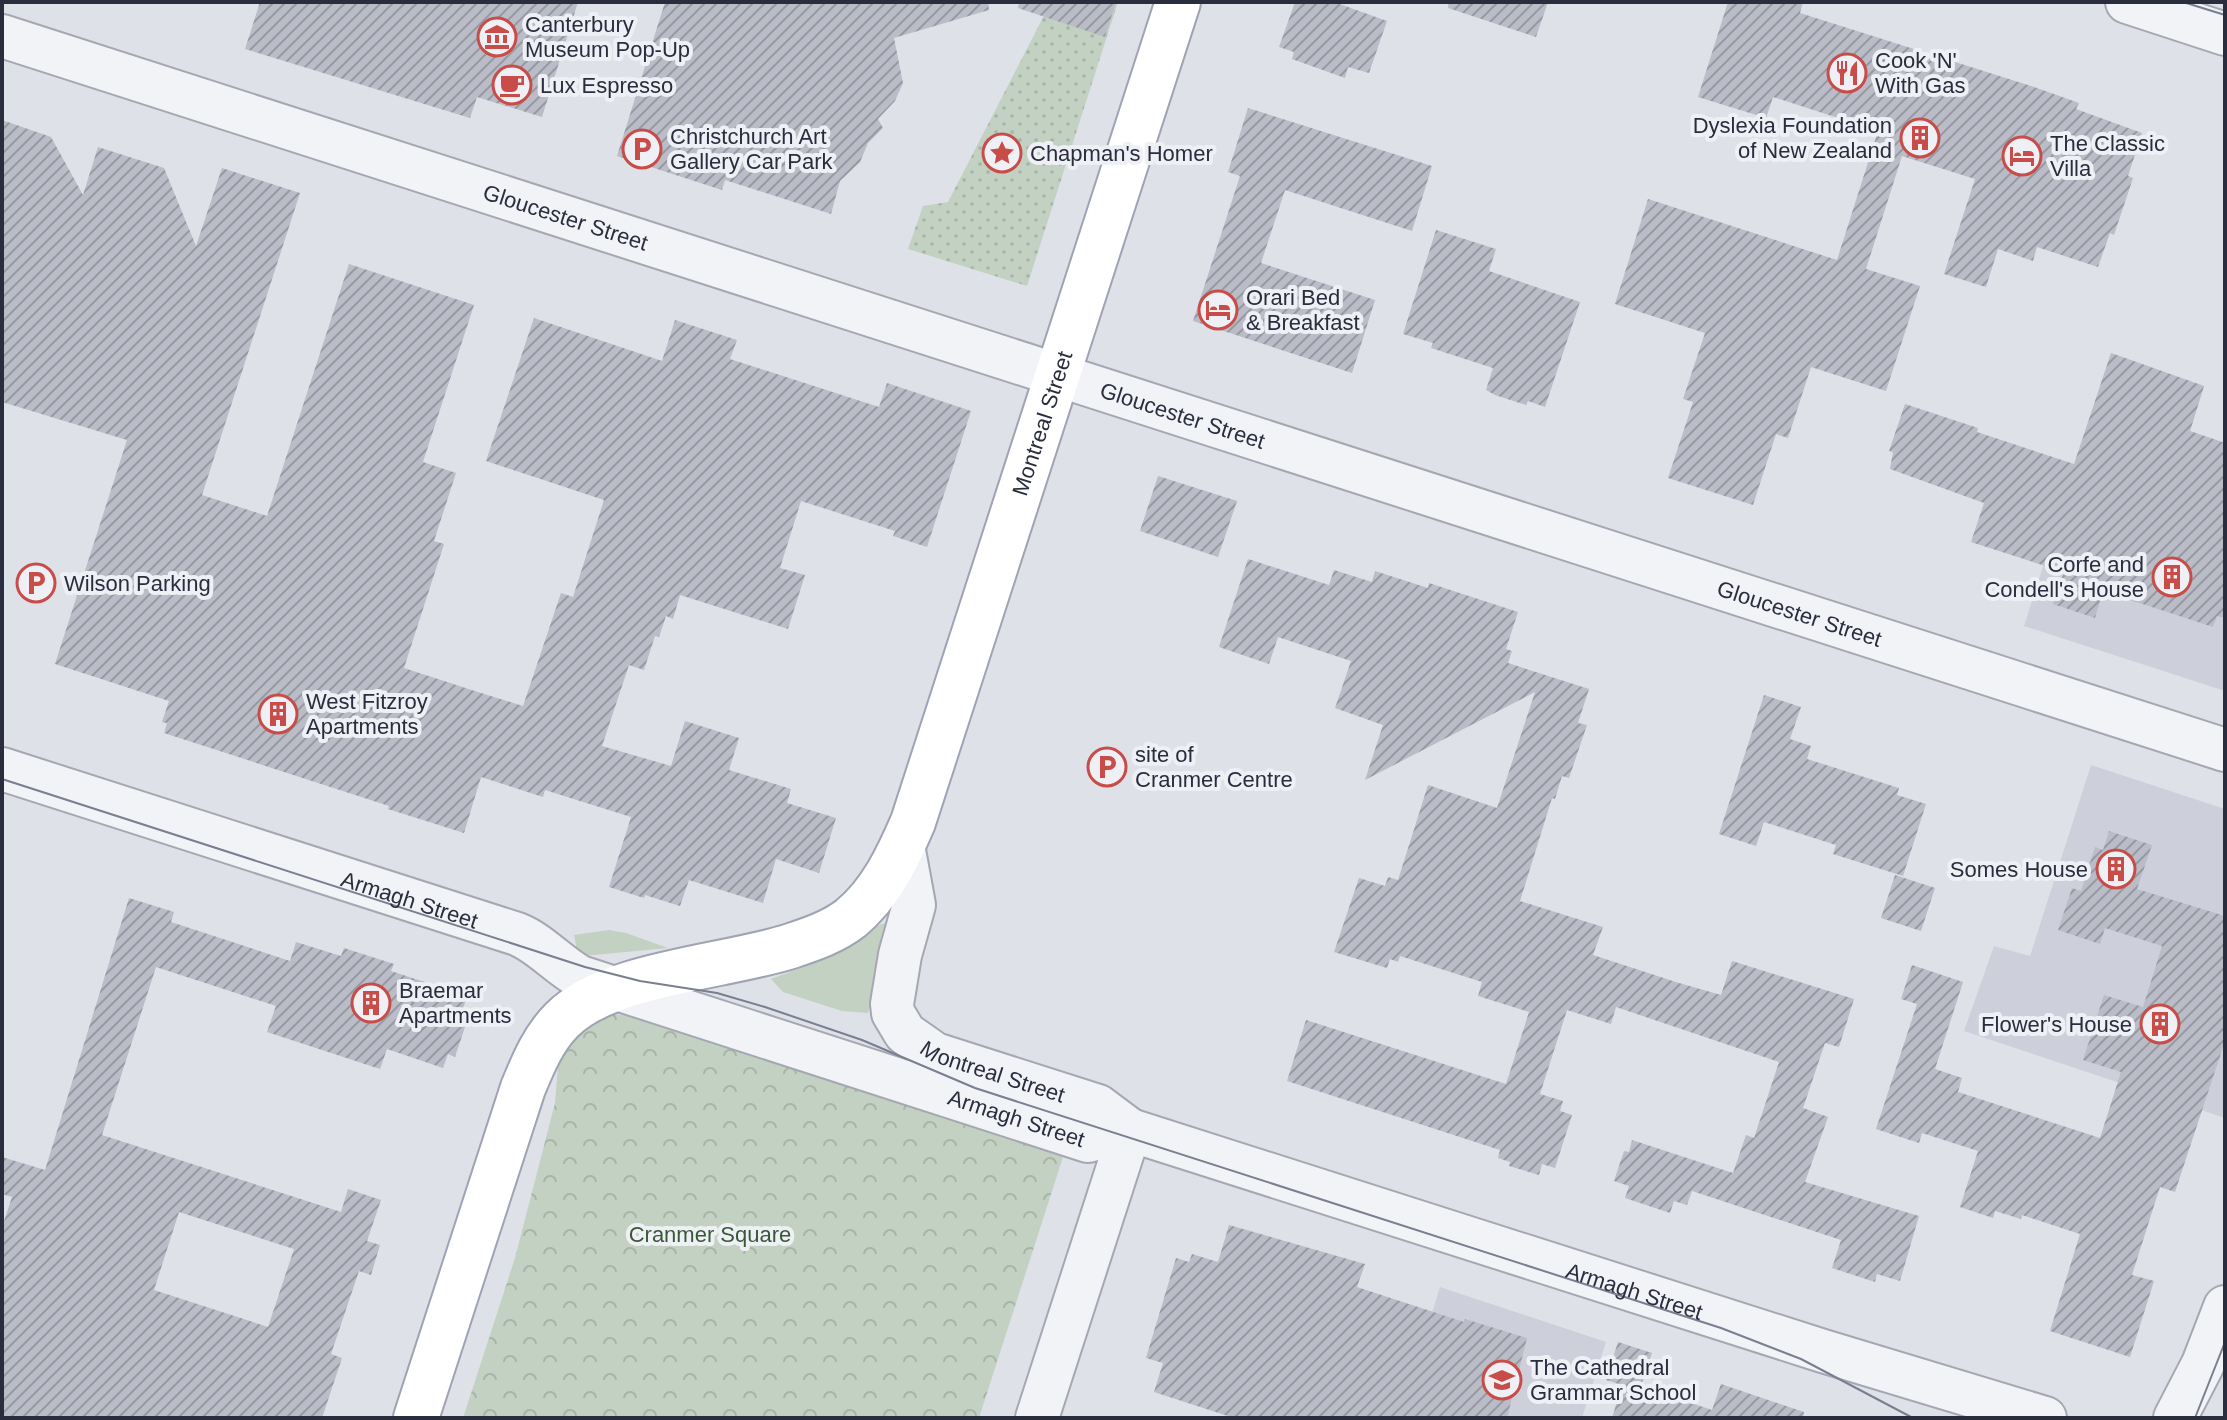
<svg xmlns="http://www.w3.org/2000/svg" width="2227" height="1420" font-family="Helvetica,sans-serif">
<style>
.built{fill:#cdd0da}
.grass{fill:url(#grass-dots)}
.park{fill:url(#park-crowns)}
.garden{fill:#c2d1c1}
.building{fill:url(#building-hatch);fill-rule:evenodd}
.lines{fill:none;stroke-linecap:round;stroke-linejoin:round}
.minor-casing{stroke:#a5a7b2;stroke-width:46}
.major-casing{stroke:#9fa3b3;stroke-width:48}
.minor{stroke:#f2f3f6;stroke-width:42}
.major{stroke:#fff;stroke-width:44}
.tram{stroke:#797e91;stroke-width:2}
.labels{text-anchor:middle;dominant-baseline:central;stroke-width:8;stroke-linejoin:round;paint-order:stroke}
.poi-label{font-size:22px;fill:#292d3e;stroke:#eff0f5;text-anchor:start}
.street-label{font-size:22px;fill:#292d3e;stroke:#eff0f5}
.park-label{font-size:22px;fill:#375937;stroke:#eff0f5}
</style>
<defs>
<pattern id="grass-dots" width="8" height="8" patternUnits="userSpaceOnUse" patternTransform="scale(2)"><rect width="8" height="8" fill="#c2d1c1"/><path d="M2 2h.1M6 6h.1" fill="none" stroke="#a7b4a7" stroke-width="1.8" stroke-linecap="round"/></pattern>
<pattern id="park-crowns" width="20" height="18" patternUnits="userSpaceOnUse" patternTransform="scale(2)"><rect width="20" height="18" fill="#c2d1c1"/><path d="M2 6a3 3 0 1 1 6 0M12 15a3 3 0 1 1 6 0" fill="none" stroke="#a7b4a7"/></pattern>
<pattern id="building-hatch" width="6" height="6" patternUnits="userSpaceOnUse" patternTransform="scale(2)"><rect width="6" height="6" fill="#babcc7"/><path d="M-1 1l2-2M0 6l6-6M5 7l2-2" fill="none" stroke="#9799a3"/></pattern>
</defs>
<rect width="100%" height="100%" fill="#dfe1e8"/>
<g class="built">
<polygon points="2111,353 2204,386 2190,431 2225,443 2225,691 2024,626"/>
<polygon points="2091,765 2225,809 2225,1118 1964,1031 1994,946 2030,956"/>
<polygon points="1440,1287 1606,1342 1582,1418 1399,1418"/>
</g>
<polygon class="grass" points="1051,2 1118,2 1027,286 908,249 923,206 948,202"/>
<polygon class="park" points="585,1014 631,1015 1063,1157 979,1418 463,1418 515,1258 555,1103 559,1052"/>
<g class="garden">
<polygon points="889,923 868,1013 842,1011 783,992 771,979 834,955 881,924"/>
<polygon points="609,930 626,933 668,948 583,956 577,950 574,935"/>
</g>
<g class="building">
<polygon points="260,2 578,2 542,117 477,97 470,118 245,49"/>
<polygon points="665,2 988,2 989,10 894,38 903,83 895,101 878,119 883,128 868,143 860,162 840,181 831,214 725,180 722,190 617,156"/>
<polygon points="1019,2 1116,2 1105,37 1018,8"/>
<polygon points="1295,2 1334,2 1387,21 1369,73 1348,67 1345,78 1292,59 1294,52 1279,47"/>
<polygon points="1449,2 1548,2 1536,37 1448,8"/>
<polygon points="1728,2 1803,2 1800,13 2031,86 2079,103 2076,109 2142,133 2128,176 2133,178 2114,235 2110,233 2098,267 2037,247 2033,261 1998,249 1986,287 1944,274 1975,179 1902,156 1866,269 1920,286 1886,391 1811,367 1788,438 1776,434 1753,505 1668,478 1693,402 1683,399 1705,333 1615,304 1648,199 1837,260 1878,131 1773,97 1766,118 1698,97"/>
<polygon points="1248,108 1432,166 1412,231 1285,190 1261,263 1375,300 1352,373 1193,321 1240,176 1228,172"/>
<polygon points="2,120 51,137 83,195 98,147 164,168 196,246 222,168 300,193 202,495 267,516 349,264 474,305 423,462 456,473 434,541 444,544 404,668 481,693 523,706 561,593 573,597 604,500 486,461 534,318 662,361 675,320 737,340 730,359 879,407 887,383 971,411 927,547 893,536 895,531 801,501 780,568 805,575 788,629 680,595 673,619 666,616 659,637 655,636 644,670 629,665 602,746 671,766 685,721 739,738 729,770 791,789 787,803 836,818 819,873 776,859 763,903 689,880 680,906 645,895 644,898 609,887 631,817 545,790 543,797 481,777 464,833 388,809 389,806 164,733 167,723 162,722 169,701 55,664 127,440 2,402"/>
<polygon points="1436,230 1496,249 1489,271 1580,302 1545,407 1528,401 1526,405 1495,395 1486,390 1493,368 1431,348 1433,343 1403,334"/>
<polygon points="2111,353 2204,386 2190,431 2225,443 2225,618 2217,616 2213,627 2103,591 2095,618 2053,604 2064,572 1971,542 1984,503 1890,469 1893,452 1889,451 1905,404 1978,428 1977,432 2074,464"/>
<polygon points="1158,476 1237,501 1218,557 1140,531"/>
<polygon points="1248,559 1329,585 1334,570 1372,582 1375,571 1428,588 1429,583 1518,612 1506,649 1512,651 1508,663 1589,689 1578,723 1587,725 1569,778 1562,776 1555,799 1552,798 1520,901 1603,927 1593,955 1679,983 1721,995 1732,961 1854,999 1839,1047 1825,1043 1803,1108 1828,1117 1805,1182 1919,1216 1900,1281 1877,1274 1875,1282 1832,1268 1841,1240 1692,1191 1687,1205 1674,1201 1670,1213 1625,1198 1629,1186 1614,1181 1624,1151 1629,1152 1632,1140 1733,1173 1746,1135 1754,1138 1779,1062 1616,1007 1611,1024 1567,1010 1540,1094 1563,1101 1560,1111 1572,1115 1555,1168 1542,1164 1539,1175 1509,1166 1510,1162 1498,1158 1500,1150 1287,1081 1306,1020 1506,1084 1529,1012 1478,996 1482,982 1400,956 1398,962 1390,959 1387,968 1334,952 1359,878 1385,886 1388,877 1398,880 1428,785 1497,808 1535,692 1365,780 1383,725 1335,708 1351,661 1278,637 1269,664 1219,647"/>
<polygon points="1764,695 1801,707 1790,739 1811,746 1807,759 1899,788 1897,795 1926,804 1903,876 1833,854 1836,845 1764,822 1756,846 1719,834"/>
<polygon points="2109,831 2152,845 2137,889 2225,916 2225,1041 2175,1192 2160,1187 2132,1275 2154,1281 2130,1357 2050,1331 2080,1234 2022,1215 2021,1219 1995,1211 1993,1218 1960,1207 1978,1151 1922,1133 1919,1143 1876,1129 1917,1004 1901,999 1912,965 1963,982 1935,1069 1962,1078 1958,1092 2100,1138 2121,1072 2083,1060 2104,995 2143,1007 2162,946 2105,928 2100,944 2058,930 2072,888 2081,891 2095,847 2103,850"/>
<polygon points="1895,875 1935,888 1921,931 1881,918"/>
<path d="M129 898 174 912 171 922 290 961 296 942 341 956 344 948 394 964 391 971 467 996 463 1009 470 1012 455 1057 448 1054 443 1068 387 1049 380 1069 267 1032 276 1006 156 967 102 1135 341 1212 348 1189 381 1200 367 1241 380 1245 371 1275 359 1271 331 1354 342 1358 322 1418H2V1227L12 1197 2 1194V1157L45 1170ZM179 1212 294 1249 268 1327 154 1290Z"/>
<polygon points="1229,1225 1365,1264 1357,1287 1464,1322 1465,1319 1527,1338 1507,1418 1234,1418 1154,1392 1163,1363 1146,1358 1176,1258 1189,1262 1192,1254 1218,1262"/>
<polygon points="1618,1342 1652,1353 1641,1386 1712,1410 1721,1384 1804,1412 1803,1418 1612,1418 1622,1385 1606,1380"/>
</g>
<g class="lines">
<g class="minor-casing">
<g id="minor">
<polyline points="2127,2 2225,34"/>
<path id="s1" d="M2 36 2225 750"/>
<path id="s2" d="M2 769 517 934C540 943 558 965 580 977L1088 1141 1130 1130 1823 1351 2045 1418"/>
<path id="s3" d="M903 845 914 905 900 955 892 1004 893 1013 905 1033 935 1054 1098 1106 1130 1130"/>
<polyline points="1037,1418 1130,1130"/>
<polyline points="2175,1418 2203,1364 2225,1307"/>
</g>
</g>
<g class="major-casing">
<g id="major">
<path id="s4" d="M416 1418 523 1088C533 1064 543 1039 562 1020 608 973 727 967 791 946 812 939 833 932 851 918 881 893 898 857 913 822L1178 2"/>
</g>
</g>
<use href="#minor" class="minor"/>
<use href="#major" class="major"/>
<g class="tram">
<polyline points="2183,2 2225,15"/>
<polyline points="2,779 585,967 640,981 717,993 765,1007 862,1040 975,1088 1721,1328 1801,1359 1913,1418"/>
<polyline points="2195,1418 2225,1342"/>
</g>
</g>
<defs>
<g id="museum-ring" transform="scale(2)"><circle r="9.5" fill="#eff0f5" stroke="#c84d49" stroke-width="1.5"/><path d="M0-6L6-3V-2H-6V-3ZM-5-1h2V3h-2ZM-1-1h2V3h-2ZM3-1h2V3H3ZM-6 4H6V6H-6Z" fill="#c84d49"/></g>
<g id="restaurant-ring" transform="scale(2)"><circle r="9.5" fill="#eff0f5" stroke="#c84d49" stroke-width="1.5"/><path d="M-5-6h1v4h1v-4h1v4h1v-4h1v5L-1.5 .5V6h-2V.5L-5-1ZM5-6V6H3V1.5H1.5Q1.5-4 5-6Z" fill="#c84d49"/></g>
<g id="cafe-ring" transform="scale(2)"><circle r="9.5" fill="#eff0f5" stroke="#c84d49" stroke-width="1.5"/><path d="M-5.5-4.5H6V0H3Q3 3.5 0 3.5H-2.5Q-5.5 3.5-5.5 0ZM3-3.2v2h1.7v-2ZM-6 4.5H4V6H-6Z" fill="#c84d49"/></g>
<g id="building-ring" transform="scale(2)"><circle r="9.5" fill="#eff0f5" stroke="#c84d49" stroke-width="1.5"/><path d="M-4-6H4V6H1V3H-1V6H-4ZM-2.5-4.3h1.7v1.8h-1.7ZM.8-4.3h1.7v1.8H.8ZM-2.5-1h1.7V.8h-1.7ZM.8-1h1.7V.8H.8Z" fill="#c84d49"/></g>
<g id="parking-ring" transform="scale(2)"><circle r="9.5" fill="#eff0f5" stroke="#c84d49" stroke-width="1.5"/><path d="M-3.5-5.5H1a3.5 3.5 0 0 1 0 7H-1V5.5H-3.5ZM-1-3.4V-.6H.8a1.4 1.4 0 0 0 0-2.8Z" fill="#c84d49"/></g>
<g id="sight-ring" transform="scale(2)"><circle r="9.5" fill="#eff0f5" stroke="#c84d49" stroke-width="1.5"/><path d="M0-6L1.8-2.2L6-1.7L2.9 1.2L3.7 5.4L0 3.3L-3.7 5.4L-2.9 1.2L-6-1.7L-1.8-2.2Z" fill="#c84d49"/></g>
<g id="hotel-ring" transform="scale(2)"><circle r="9.5" fill="#eff0f5" stroke="#c84d49" stroke-width="1.5"/><path d="M-6-4.5h1.5V1H6V5H4.5V3h-9V5H-6ZM-4 0a1.8 1.8 0 1 1 3.6 0ZM.5 0V-2.5h3Q6-2.5 6 0Z" fill="#c84d49"/></g>
<g id="school-ring" transform="scale(2)"><circle r="9.5" fill="#eff0f5" stroke="#c84d49" stroke-width="1.5"/><path d="M0-5L7-2L0 1L-7-2ZM-4 1L0 2.5L4 1V4Q0 6-4 4Z" fill="#c84d49"/></g>
</defs>
<g fill-rule="evenodd">
<use href="#museum-ring" x="497" y="37"/>
<use href="#restaurant-ring" x="1847" y="73"/>
<use href="#cafe-ring" x="512" y="85"/>
<use href="#building-ring" x="1920" y="138"/>
<use href="#parking-ring" x="642" y="149"/>
<use href="#sight-ring" x="1002" y="153"/>
<use href="#hotel-ring" x="2022" y="156"/>
<use href="#hotel-ring" x="1218" y="310"/>
<use href="#building-ring" x="2172" y="577"/>
<use href="#parking-ring" x="36" y="583"/>
<use href="#building-ring" x="278" y="714"/>
<use href="#parking-ring" x="1107" y="767"/>
<use href="#building-ring" x="2116" y="869"/>
<use href="#building-ring" x="371" y="1003"/>
<use href="#building-ring" x="2160" y="1024"/>
<use href="#school-ring" x="1502" y="1380"/>
</g>
<g class="labels">
<g class="poi-label">
<text x="525" y="24">Canterbury<tspan x="525" dy="25">Museum Pop-Up</tspan></text>
<text x="1875" y="60">Cook 'N'<tspan x="1875" dy="25">With Gas</tspan></text>
<text x="540" y="85">Lux Espresso</text>
<text x="1892" y="125" text-anchor="end">Dyslexia Foundation<tspan x="1892" dy="25">of New Zealand</tspan></text>
<text x="670" y="136">Christchurch Art<tspan x="670" dy="25">Gallery Car Park</tspan></text>
<text x="2050" y="143">The Classic<tspan x="2050" dy="25">Villa</tspan></text>
<text x="1030" y="153">Chapman's Homer</text>
<text x="1246" y="297">Orari Bed<tspan x="1246" dy="25">&amp; Breakfast</tspan></text>
<text x="2144" y="564" text-anchor="end">Corfe and<tspan x="2144" dy="25">Condell's House</tspan></text>
<text x="64" y="583">Wilson Parking</text>
<text x="306" y="701">West Fitzroy<tspan x="306" dy="25">Apartments</tspan></text>
<text x="1135" y="754">site of<tspan x="1135" dy="25">Cranmer Centre</tspan></text>
<text x="2088" y="869" text-anchor="end">Somes House</text>
<text x="399" y="990">Braemar<tspan x="399" dy="25">Apartments</tspan></text>
<text x="2132" y="1024" text-anchor="end">Flower's House</text>
<text x="1530" y="1367">The Cathedral<tspan x="1530" dy="25">Grammar School</tspan></text>
</g>
<g class="street-label">
<text stroke="none"><textPath href="#s1" startOffset="592">Gloucester Street</textPath></text>
<text stroke="none"><textPath href="#s1" startOffset="1240">Gloucester Street</textPath></text>
<text stroke="none"><textPath href="#s4" startOffset="1270">Montreal Street</textPath></text>
<text stroke="none"><textPath href="#s1" startOffset="1888">Gloucester Street</textPath></text>
<text stroke="none"><textPath href="#s2" startOffset="428">Armagh Street</textPath></text>
<text stroke="none"><textPath href="#s3" startOffset="292">Montreal Street</textPath></text>
<text stroke="none"><textPath href="#s2" startOffset="1076">Armagh Street</textPath></text>
<text stroke="none"><textPath href="#s2" startOffset="1724">Armagh Street</textPath></text>
</g>
<g class="park-label">
<text x="710" y="1234">Cranmer Square</text>
</g>
</g>
<rect width="2227" height="1420" fill="none" stroke="#292d3e" stroke-width="8"/>
</svg>
